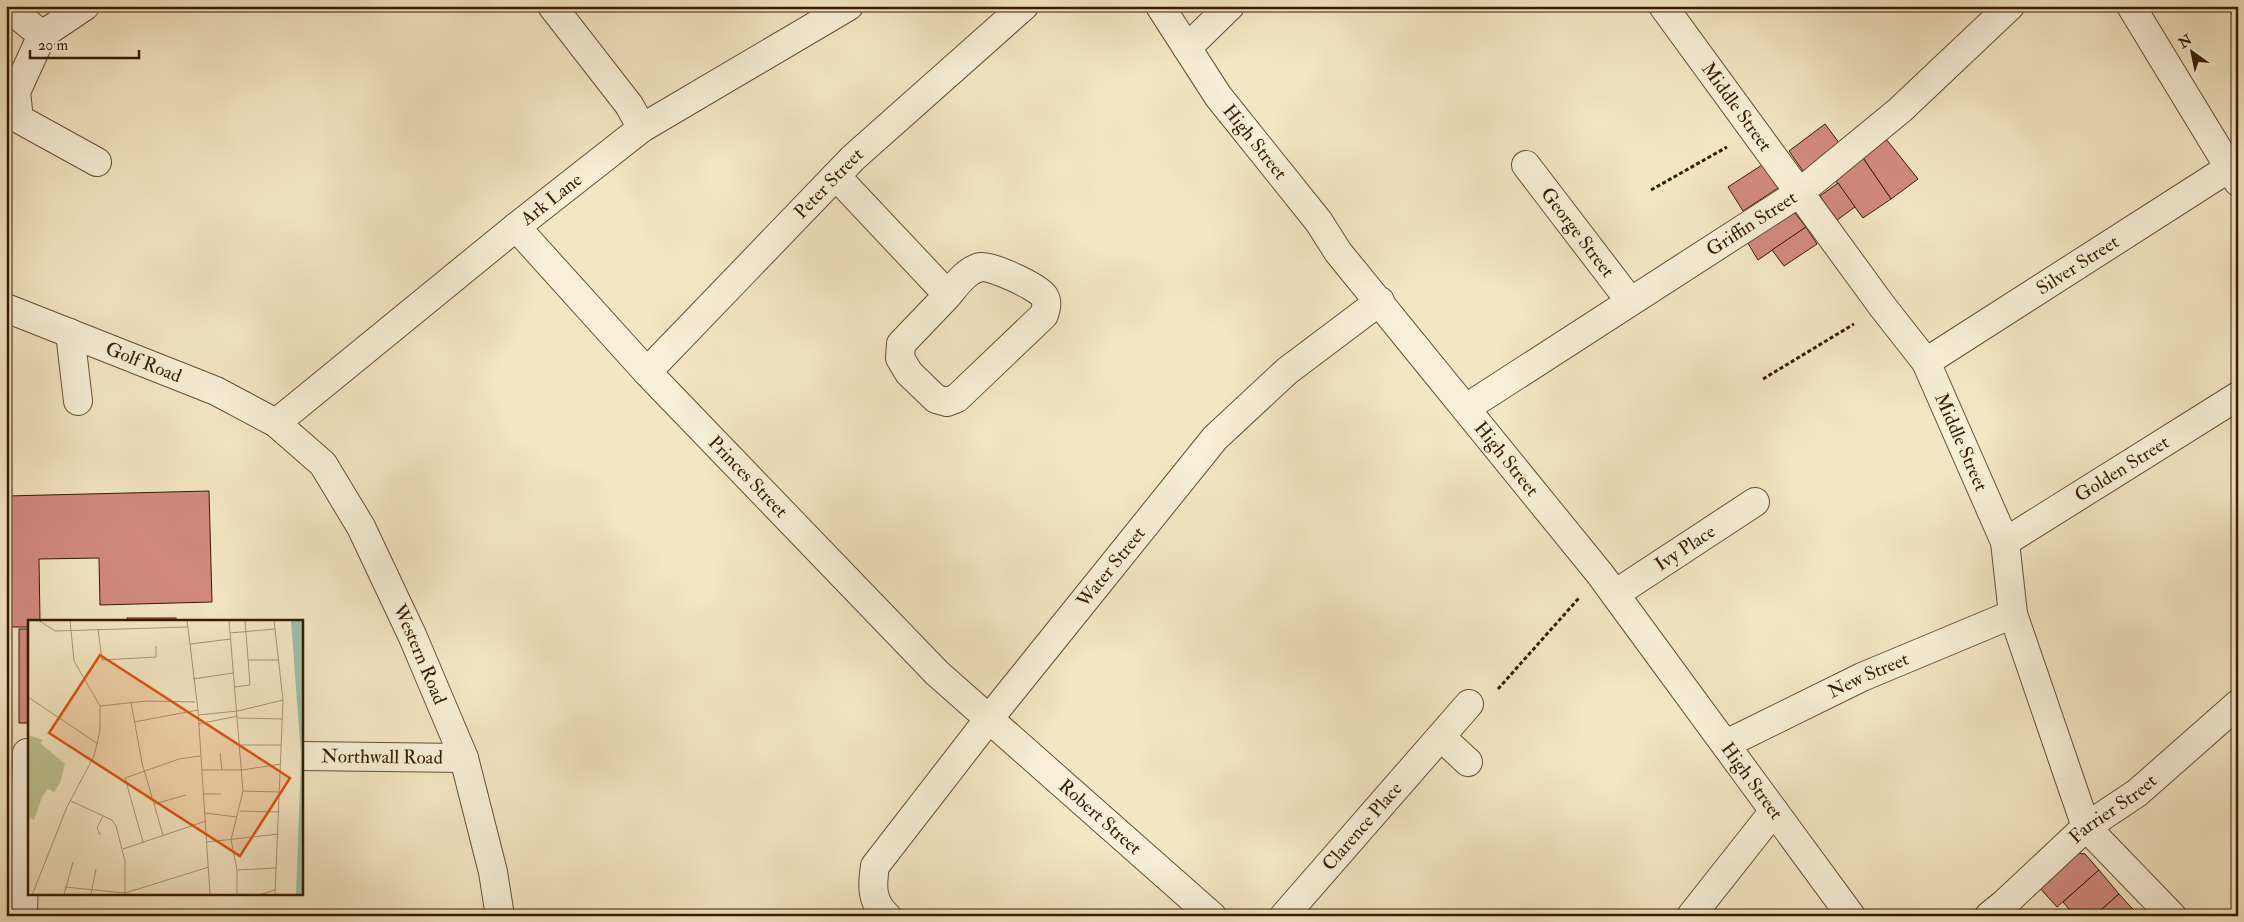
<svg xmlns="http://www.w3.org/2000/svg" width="2244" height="922" font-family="'IM FELL Double Pica',serif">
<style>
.building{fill:#d28a7f;stroke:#371b02}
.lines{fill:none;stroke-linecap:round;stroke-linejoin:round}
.minor-casing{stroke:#664e32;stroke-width:30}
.path{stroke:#371b02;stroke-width:3;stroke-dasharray:4 2.5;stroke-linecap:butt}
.minor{stroke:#f7efd7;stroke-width:28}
.labels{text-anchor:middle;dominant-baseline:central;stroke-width:4.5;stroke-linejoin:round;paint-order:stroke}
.street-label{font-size:19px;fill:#371b02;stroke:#f7efd7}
.inset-road{fill:none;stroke:#a89575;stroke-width:1}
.view{fill:#df560c;fill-opacity:0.15;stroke:#df560c;stroke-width:2.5}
.inset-edge{fill:none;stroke:#371b02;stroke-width:2.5}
</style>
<rect width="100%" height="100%" fill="#f3e6c2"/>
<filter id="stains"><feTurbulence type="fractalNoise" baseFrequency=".004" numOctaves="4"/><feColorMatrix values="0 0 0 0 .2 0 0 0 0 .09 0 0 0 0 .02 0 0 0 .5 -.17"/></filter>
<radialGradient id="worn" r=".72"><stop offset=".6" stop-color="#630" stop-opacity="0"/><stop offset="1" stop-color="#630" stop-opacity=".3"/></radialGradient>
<g class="building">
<polygon points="1825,124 1840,144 1805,174 1789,151"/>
<polygon points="1886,139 1918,179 1891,199 1863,158"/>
<polygon points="1863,158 1891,199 1863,218 1835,180"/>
<polygon points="1762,165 1778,188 1743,211 1728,187"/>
<polygon points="1838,183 1855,207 1837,220 1820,196"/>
<polygon points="1791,208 1806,227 1758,260 1746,240"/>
<polygon points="1806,227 1817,244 1784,266 1772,250"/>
<polygon points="209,491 212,602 100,605 99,558 39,559 40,621 29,621 29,627 6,627 6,496"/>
<rect x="127" y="618" width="49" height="3"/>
<rect x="19" y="629" width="10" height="94"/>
<polygon points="2076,853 2085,854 2099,870 2057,907 2039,887"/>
<polygon points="2099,870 2119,894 2094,916 2075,916 2063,902"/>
<polygon points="2119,894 2139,916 2094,916"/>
</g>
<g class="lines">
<g class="minor-casing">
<g id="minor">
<polyline points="6,6 42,35 85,6"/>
<polyline points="552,6 629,105 642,128"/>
<path id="s1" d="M1160 6 1218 96 1319 222 1338 252 1600 574 1851 916"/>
<path id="s2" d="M1663 6 1882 306 1926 362 2005 542 2013 614 2086 827 2172 916"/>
<polyline points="2131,6 2238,182"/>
<polyline points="42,35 16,92 19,119 97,162"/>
<polyline points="1187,48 1230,6"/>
<path id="s3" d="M1526 165 1630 301"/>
<path d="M836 176 948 295 901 344 900 358 909 373 936 399 947 402 957 398 1044 315C1046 308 1048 302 1044 296 1038 287 991 265 980 267 966 271 957 284 948 295"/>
<path id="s4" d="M516 227 647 372 937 673 1212 916"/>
<path id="s5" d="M6 308 216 391 276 423 323 464 361 527 412 635 464 758 493 872 500 916"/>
<polyline points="70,333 78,401"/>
<path id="s6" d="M1926 362 2229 168"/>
<path id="s7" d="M647 372 853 158 1024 6"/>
<path id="s8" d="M1466 408 1799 193 1900 110 2010 6"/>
<path id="s9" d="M276 423 516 227 642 128 849 6"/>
<path id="s10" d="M2005 542 2238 396"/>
<path id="s11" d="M1615 594 1755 502"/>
<polyline points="1441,737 1468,762"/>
<path id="s12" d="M1726 744 1862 677 2013 614"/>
<path id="s13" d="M301 756 464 758"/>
<polyline points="23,916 27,753"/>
<path id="s14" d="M887 916C871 902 872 885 875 866L988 720 1215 438 1287 371 1380 301"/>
<path id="s15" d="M1284 916 1469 704"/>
<polyline points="1691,916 1774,811"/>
<path id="s16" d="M1989 916 2005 903 2086 827 2137 793 2238 704"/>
</g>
</g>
<g class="path">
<polyline points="2228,6 2238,23"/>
<polyline points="1651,190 1727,147"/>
<polyline points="1763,379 1854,324"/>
<polyline points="1498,689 1579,598"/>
</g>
<use href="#minor" class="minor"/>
</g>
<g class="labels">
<g class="street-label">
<text stroke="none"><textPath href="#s2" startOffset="125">Middle Street</textPath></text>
<text stroke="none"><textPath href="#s1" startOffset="166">High Street</textPath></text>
<text stroke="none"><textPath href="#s7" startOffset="262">Peter Street</textPath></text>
<text stroke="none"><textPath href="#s9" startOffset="355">Ark Lane</textPath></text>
<text stroke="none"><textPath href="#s8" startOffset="340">Griffin Street</textPath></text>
<text stroke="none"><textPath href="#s3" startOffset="85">George Street</textPath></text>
<text stroke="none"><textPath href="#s6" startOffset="180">Silver Street</textPath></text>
<text stroke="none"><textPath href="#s5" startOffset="148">Golf Road</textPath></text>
<text stroke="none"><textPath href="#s2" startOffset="530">Middle Street</textPath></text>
<text stroke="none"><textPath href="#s1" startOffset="571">High Street</textPath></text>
<text stroke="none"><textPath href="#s10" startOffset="138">Golden Street</textPath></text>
<text stroke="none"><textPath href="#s4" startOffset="341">Princes Street</textPath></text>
<text stroke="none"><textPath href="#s11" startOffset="84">Ivy Place</textPath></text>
<text stroke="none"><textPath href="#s14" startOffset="435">Water Street</textPath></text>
<text stroke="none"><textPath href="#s5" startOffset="570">Western Road</textPath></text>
<text stroke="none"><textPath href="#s12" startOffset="158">New Street</textPath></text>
<text stroke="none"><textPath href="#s13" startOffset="81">Northwall Road</textPath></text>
<text stroke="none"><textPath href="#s1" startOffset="976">High Street</textPath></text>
<text stroke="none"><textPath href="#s16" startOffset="164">Farrier Street</textPath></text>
<text stroke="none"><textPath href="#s4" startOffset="831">Robert Street</textPath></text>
<text stroke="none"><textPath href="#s15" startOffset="119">Clarence Place</textPath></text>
</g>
</g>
<g transform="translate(28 620)">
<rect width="275" height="275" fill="#f3e6c2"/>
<path d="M0 115 15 120 12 123 37 144 32 163 26 172 20 169 14 177 6 200 0 197Z" fill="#bdc492"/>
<path d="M263 0H275V275H268L273 136Z" fill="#9cc0ae"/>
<path class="inset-road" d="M10 0 27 11 160 7M159 0 170 90 182 275M201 0 215 171 203 220 209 250V275M246 0 255 80 247 275M70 9 74 40 128 37V26M202 13 247 9M162 24 203 19M220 40H251M165 59 205 53M207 67 222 65 217 0M0 77 70 124M103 82 114 143 135 215M72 86 119 81 167 82M170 95 210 91 255 80M210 98 254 99M106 102 170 90M170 104 210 96M213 125H253M192 133 194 150M174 150H214L253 144M215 171 252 172M176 174H193M43 181 84 200 88 206 97 241V274M126 184 158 175M212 191 251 192M177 193 209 197M72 215 69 208 75 196M115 222 97 158 151 139 172 136M179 222 251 214M95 229 178 201M209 250 249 248M37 267 97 273 181 247M4 275 39 187 66 136 72 111V86L46 41 42 0M36 275 45 242M63 275 68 249M231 275 247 270"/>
<path class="view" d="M72 35 262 158 212 236 21 113Z"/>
<rect width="275" height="275" class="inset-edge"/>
</g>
<rect width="2244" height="922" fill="none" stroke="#f3e6c2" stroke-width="25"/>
<rect x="8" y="8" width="2229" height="907" fill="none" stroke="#371b02" stroke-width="2.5"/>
<rect x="12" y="12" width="2219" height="897" fill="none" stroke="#371b02"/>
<g transform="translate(2192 52) rotate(327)" stroke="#f7efd7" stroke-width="4" paint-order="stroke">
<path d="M0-4L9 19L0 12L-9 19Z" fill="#371b02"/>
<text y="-8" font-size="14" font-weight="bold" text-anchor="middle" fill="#371b02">N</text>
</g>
<path d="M30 50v8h109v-8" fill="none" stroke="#371b02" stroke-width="2.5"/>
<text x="38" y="50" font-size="15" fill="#371b02" stroke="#f7efd7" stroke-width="4" paint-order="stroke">20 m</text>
<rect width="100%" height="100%" filter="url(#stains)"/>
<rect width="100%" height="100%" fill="url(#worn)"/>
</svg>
